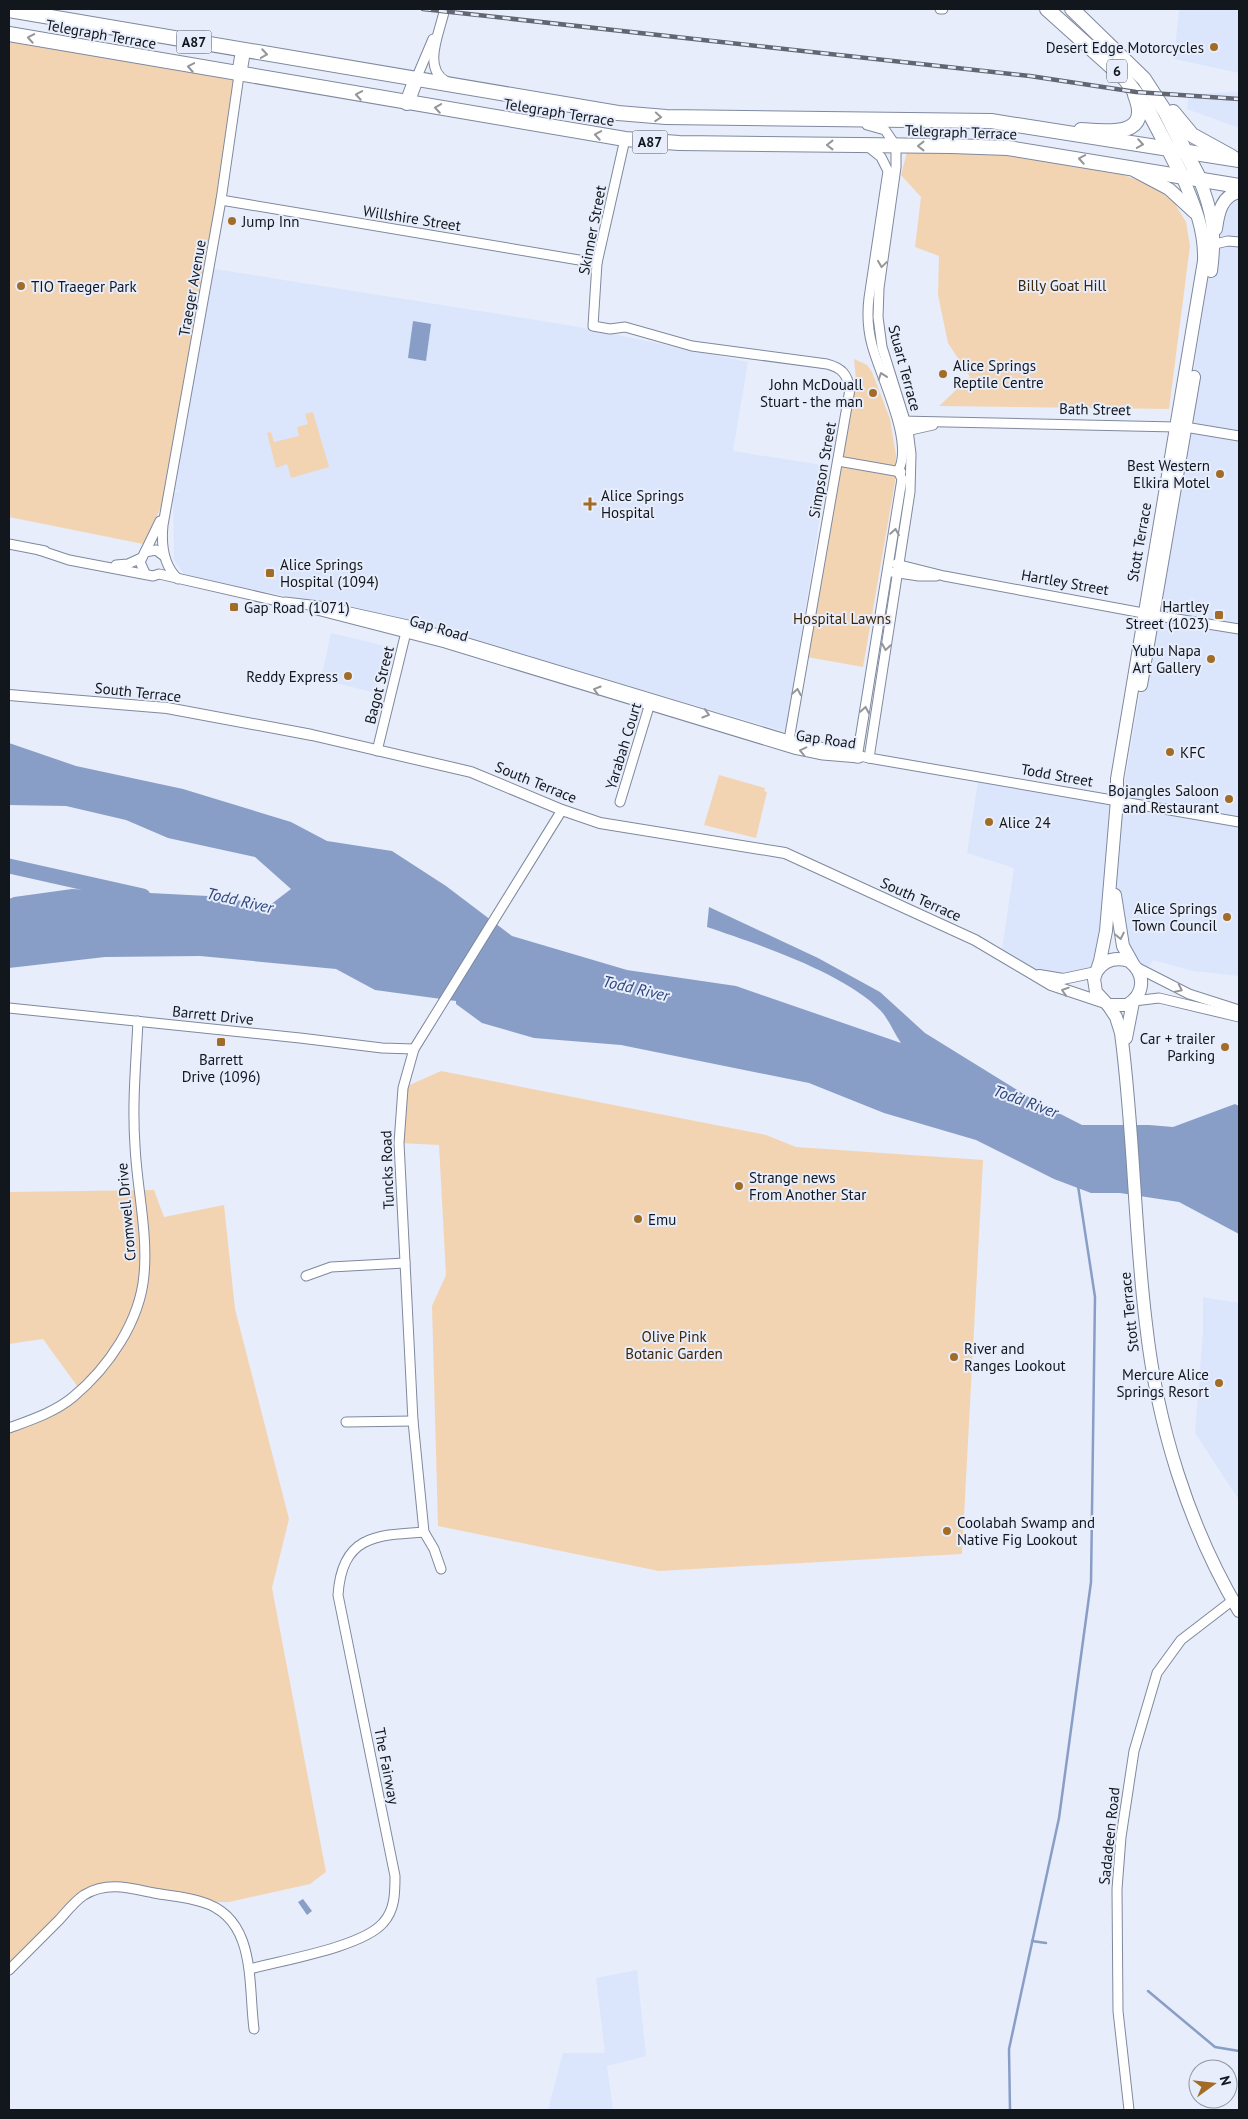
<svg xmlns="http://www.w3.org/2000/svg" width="1248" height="2119" font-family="'PT Sans',sans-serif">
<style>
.built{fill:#dbe6fd}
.green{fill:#f3d4b2}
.water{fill:#899ec7}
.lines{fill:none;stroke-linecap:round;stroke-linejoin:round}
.stream{stroke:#899ec7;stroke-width:2.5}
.river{stroke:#899ec7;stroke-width:15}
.minor-casing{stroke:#7f899d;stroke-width:11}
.tertiary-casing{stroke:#7f899d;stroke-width:12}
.secondary-casing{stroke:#7f899d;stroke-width:14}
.primary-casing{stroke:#7f899d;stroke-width:16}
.trunk-casing{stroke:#7f899d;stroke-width:16}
.minor{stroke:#fff;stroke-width:9}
.tertiary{stroke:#fff;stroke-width:10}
.secondary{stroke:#fff;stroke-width:12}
.primary{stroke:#fff;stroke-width:14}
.trunk{stroke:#fff;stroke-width:14}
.rail-casing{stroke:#626670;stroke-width:4.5}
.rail{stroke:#e7edfb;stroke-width:2.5;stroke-dasharray:8;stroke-linecap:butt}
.oneway{stroke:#949699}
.poi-dot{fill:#a26c26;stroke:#e7edfb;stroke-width:2}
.labels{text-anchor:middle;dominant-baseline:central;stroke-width:4;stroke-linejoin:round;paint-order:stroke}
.shield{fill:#e7edfb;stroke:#525660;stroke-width:1}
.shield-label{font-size:14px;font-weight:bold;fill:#12161d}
.street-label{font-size:15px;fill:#12161d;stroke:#e7edfb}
.poi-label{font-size:15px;fill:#12161d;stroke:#e7edfb;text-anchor:start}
.park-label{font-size:15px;fill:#3d2505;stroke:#e7edfb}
.water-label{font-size:16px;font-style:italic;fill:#2c447a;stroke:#e7edfb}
</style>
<rect width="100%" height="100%" fill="#e7edfb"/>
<g class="built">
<polygon points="1179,9 1239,9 1239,73 1174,59"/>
<polygon points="1239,92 1239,128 1187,109 1189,94"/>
<polygon points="1239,192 1239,976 1193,971 1153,960 1146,972 1123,946 1112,857 1097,971 1044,977 1001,956 1014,868 967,853 979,775 1117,799 1125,781 1185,427 1217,220"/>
<polygon points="209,268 574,326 748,362 733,451 828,466 786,732 418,624 329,604 186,577 174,560 173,492 181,491 170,489"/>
<polygon points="331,633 386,646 375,693 321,679"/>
<polygon points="1203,1297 1239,1303 1239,1500 1195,1433 1203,1333"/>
<polygon points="637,1970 646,2056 607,2066 613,2110 548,2110 563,2053 605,2053 596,1978"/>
</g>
<g class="green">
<polygon points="9,34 239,75 170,489 143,544 9,517"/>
<polygon points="963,147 1116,172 1157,188 1175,204 1186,222 1190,246 1169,409 939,406 970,377 948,343 938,295 939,256 915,247 921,197 901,175 907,152"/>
<polygon points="854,359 867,365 872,372 890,419 896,455 895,482 863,667 807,657 856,380"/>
<polygon points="313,412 329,467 291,478 287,464 276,468 267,433 271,432 274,442 299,436 297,427 308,424 305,414"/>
<polygon points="719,775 765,788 764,791 767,792 756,838 704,825"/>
<polygon points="441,1071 766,1135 796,1147 983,1160 962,1554 659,1571 438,1526 432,1306 446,1275 439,1145 399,1143 403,1088"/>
<polygon points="154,1190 164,1217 224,1205 235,1309 289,1519 272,1588 326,1872 310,1884 229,1902 203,1902 120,1886 89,1893 9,1970 9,1428 38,1417 80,1390 43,1339 9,1344 9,1192"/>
</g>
<g class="water">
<polygon points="413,321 431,324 426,361 408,358"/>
<path d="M9 743 76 766 183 789 291 822 327 841 392 851 446 886 512 936 627 970 736 986 901 1043C894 1033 889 1020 881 1011 845 973 757 944 707 927L709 907 818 958 880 992 925 1033 1035 1101 1082 1125H1149L1173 1127 1235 1104 1239 1106V1234L1179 1202 1120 1193H1091L1054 1179 976 1140 884 1113 809 1083 621 1045 534 1038 482 1023 456 1004V1001L375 990 336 969 200 956 105 957 9 968V899L14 897 72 889 208 896 270 905 291 889 255 857 168 838 126 820 66 806 9 805Z"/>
<polygon points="303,1899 312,1911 307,1915 298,1902"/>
</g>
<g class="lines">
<g class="stream">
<polyline points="1032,1941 1046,1943"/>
<polyline points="1148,1991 1215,2047 1239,2051"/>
<polyline points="1010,2110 1009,2049 1059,1818 1091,1582 1095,1297 1078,1186"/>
</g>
<polyline class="river" points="9,866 143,896"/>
<g class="minor-casing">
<g id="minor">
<polyline points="940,9 943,9"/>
<path d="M444 12C439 34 422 69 447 82"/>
<polyline points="416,79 433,39"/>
<polyline points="867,125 885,130 896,146 896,167 879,288 878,317 882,347 908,430 911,454 910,492 869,758"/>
<path d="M625 139 597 263 593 326 610 329 625 327 692 346 827 364C842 368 847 374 850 389L789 740"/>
<polyline points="221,200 597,263"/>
<polyline points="1215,244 1228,241 1239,242"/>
<polyline points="900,421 1176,427"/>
<polyline points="1185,427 1239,436"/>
<polyline points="902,432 933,425"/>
<polyline points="838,461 901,472"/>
<polyline points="9,544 45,551"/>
<polyline points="39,550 69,560 153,576 159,574 290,604"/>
<polyline points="145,552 160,521"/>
<polyline points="896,564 944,576 1143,613"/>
<polyline points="116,565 128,564 141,558"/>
<polyline points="892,572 919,576 936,576"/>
<polyline points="145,573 140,562 145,552 156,550 164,556"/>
<path d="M178 579C163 565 161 545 163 525L221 200 239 75"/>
<polyline points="285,602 327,607 408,625 789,740 869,758 1239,822"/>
<polyline points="313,609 445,643 794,749 823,755 859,758"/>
<polyline points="1152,615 1239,629"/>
<polyline points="377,751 407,628"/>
<path d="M857 758 902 479 898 471C915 443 880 376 872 345 868 330 867 314 869 298L888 171 881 157 866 145"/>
<polyline points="620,802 651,700"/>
<polyline points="1136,967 1189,994 1239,1010"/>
<polyline points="1134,1001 1159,998 1239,1017"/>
<polyline points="9,1008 300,1038 382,1048 414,1049"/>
<polyline points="306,1276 331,1267 405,1263"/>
<polyline points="346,1422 413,1421"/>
<path d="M9 1428C31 1420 55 1412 73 1397 109 1367 140 1321 144 1275 148 1232 137 1189 135 1146 132 1104 136 1063 138 1021"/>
<polyline points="441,1569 434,1549 424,1532 413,1421 399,1143 403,1088 414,1049 562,810"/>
<path d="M250 1969C283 1960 362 1947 383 1923 395 1910 395 1893 395 1876L338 1595C342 1536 375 1535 424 1532"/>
<path d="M9 1970C26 1953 43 1936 60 1919 67 1911 75 1901 84 1895 107 1881 130 1888 154 1893 170 1896 187 1897 202 1902 257 1918 248 1984 254 2029"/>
<polyline points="1129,2110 1118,2011 1117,1889 1121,1837 1134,1751 1157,1673 1181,1640 1233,1600"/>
</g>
</g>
<g class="tertiary-casing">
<g id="tertiary">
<polyline points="9,695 167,708 312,735 471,772 562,810 600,823 785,853 975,940 1051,985 1105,1003"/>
<polyline points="1039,975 1063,979 1096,972"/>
</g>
</g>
<g class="secondary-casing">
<g id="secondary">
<polyline points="1135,171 1169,189 1194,212"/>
<path d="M1199 178C1213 213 1216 233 1211 271"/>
<path d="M1216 229C1218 213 1222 195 1239 192"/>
<polyline points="1141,685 1194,377"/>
<polyline points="1115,895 1123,946 1133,964"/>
<path d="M1097 971C1105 959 1116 957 1129 961 1146 974 1145 994 1127 1005H1108L1096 992 1094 979 1100 961 1106 931 1117 800V779L1204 261C1205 229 1194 204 1182 176"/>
<path d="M1108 1005 1116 1017 1121 1033C1134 1130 1134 1228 1146 1324 1157 1424 1188 1525 1239 1611"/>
<polyline points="1126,1038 1133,1002"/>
</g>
</g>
<g class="primary-casing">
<g id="primary">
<polyline points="1047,9 1125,79 1147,108 1168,148"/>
<polyline points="1072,9 1144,79 1166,113 1185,151"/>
<polyline points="1173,112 1192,135 1232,157"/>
<path d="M1081 130C1107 132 1153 138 1135 95"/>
</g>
</g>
<g class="trunk-casing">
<g id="trunk">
<polyline points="9,10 618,113 666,117 991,121 1239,160"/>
<polyline points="9,34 625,139 679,143 951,146 1008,148 1239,186"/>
<polyline points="239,75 243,51"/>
<polyline points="407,103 416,79"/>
<polyline points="1168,148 1182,176"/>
<polyline points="1185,151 1199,178"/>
</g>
</g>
<use href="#minor" class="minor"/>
<use href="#tertiary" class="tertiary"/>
<use href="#secondary" class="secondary"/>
<use href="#primary" class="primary"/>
<use href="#trunk" class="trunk"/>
<g class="rail-casing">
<polyline id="rail" points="423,9 1030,76 1136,92 1239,99"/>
</g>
<use href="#rail" class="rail"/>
</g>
<defs><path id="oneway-chevron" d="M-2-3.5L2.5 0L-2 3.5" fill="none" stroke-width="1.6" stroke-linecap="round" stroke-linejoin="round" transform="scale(1.25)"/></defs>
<g class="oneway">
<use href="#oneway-chevron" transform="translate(31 38) rotate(-170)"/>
<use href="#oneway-chevron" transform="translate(264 54) rotate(9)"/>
<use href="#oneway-chevron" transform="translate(191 67) rotate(-170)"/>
<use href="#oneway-chevron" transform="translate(359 95) rotate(-170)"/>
<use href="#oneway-chevron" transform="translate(438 108) rotate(-171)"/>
<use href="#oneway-chevron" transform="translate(658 117) rotate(4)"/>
<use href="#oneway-chevron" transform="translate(598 135) rotate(-170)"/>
<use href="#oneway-chevron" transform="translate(1140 144) rotate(9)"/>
<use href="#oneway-chevron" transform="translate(830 145) rotate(-180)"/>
<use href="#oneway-chevron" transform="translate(921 146) rotate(180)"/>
<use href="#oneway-chevron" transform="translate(1082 159) rotate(-170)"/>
<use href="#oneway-chevron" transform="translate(882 264) rotate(98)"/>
<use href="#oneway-chevron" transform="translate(882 376) rotate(-109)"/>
<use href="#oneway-chevron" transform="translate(895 532) rotate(-81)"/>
<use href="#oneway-chevron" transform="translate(886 647) rotate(99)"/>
<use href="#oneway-chevron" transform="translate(597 690) rotate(-163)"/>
<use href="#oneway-chevron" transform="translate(797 692) rotate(-80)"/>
<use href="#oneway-chevron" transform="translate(865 710) rotate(-80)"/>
<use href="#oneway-chevron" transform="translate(706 714) rotate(16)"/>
<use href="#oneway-chevron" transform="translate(803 751) rotate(-167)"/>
<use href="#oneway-chevron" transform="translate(1120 936) rotate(78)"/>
<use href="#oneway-chevron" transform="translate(1179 989) rotate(26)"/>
<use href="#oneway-chevron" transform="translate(1065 991) rotate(-162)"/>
</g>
<g class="poi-dot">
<circle cx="1214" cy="47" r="5"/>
<circle cx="232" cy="221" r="5"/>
<circle cx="21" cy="286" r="5"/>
<circle cx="943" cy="374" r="5"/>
<circle cx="873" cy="393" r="5"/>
<circle cx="1220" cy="474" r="5"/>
<path d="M587.5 496.5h5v5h5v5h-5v5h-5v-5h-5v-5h5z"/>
<rect x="265" y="568" width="10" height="10" rx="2.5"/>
<rect x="229" y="602" width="10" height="10" rx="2.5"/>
<rect x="1214" y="610" width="10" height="10" rx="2.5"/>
<circle cx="1211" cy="659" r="5"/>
<circle cx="348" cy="676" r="5"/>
<circle cx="1170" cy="752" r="5"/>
<circle cx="1229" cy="799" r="5"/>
<circle cx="989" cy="822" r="5"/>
<circle cx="1227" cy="917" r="5"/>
<rect x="216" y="1037" width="10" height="10" rx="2.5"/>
<circle cx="1225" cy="1047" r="5"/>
<circle cx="739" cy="1186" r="5"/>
<circle cx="638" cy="1219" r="5"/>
<circle cx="954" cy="1357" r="5"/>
<circle cx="1219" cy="1383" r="5"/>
<circle cx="947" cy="1531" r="5"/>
</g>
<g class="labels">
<g class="shield">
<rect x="176.5" y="30.5" width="35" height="23" rx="4"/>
<rect x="1107" y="59.5" width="20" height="23" rx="4"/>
<rect x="632.5" y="130.5" width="35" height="23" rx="4"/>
</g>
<g class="shield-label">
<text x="194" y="42">A87</text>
<text x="1117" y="71">6</text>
<text x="650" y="142">A87</text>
</g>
<g class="street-label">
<text transform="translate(101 34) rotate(10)">Telegraph Terrace</text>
<text transform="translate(559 112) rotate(9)">Telegraph Terrace</text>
<text transform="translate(961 132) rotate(2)">Telegraph Terrace</text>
<text transform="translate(412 218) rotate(9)">Willshire Street</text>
<text transform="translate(592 230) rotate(-79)">Skinner Street</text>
<text transform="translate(192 288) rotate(-80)">Traeger Avenue</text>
<text transform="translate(905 368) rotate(75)">Stuart Terrace</text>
<text transform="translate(1095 409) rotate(1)">Bath Street</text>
<text transform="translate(822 470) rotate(-80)">Simpson Street</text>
<text transform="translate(1139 542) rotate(-80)">Stott Terrace</text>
<text transform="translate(1065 582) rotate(10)">Hartley Street</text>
<text transform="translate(439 628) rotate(16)">Gap Road</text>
<text transform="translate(379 685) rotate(-76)">Bagot Street</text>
<text transform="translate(138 692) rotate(6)">South Terrace</text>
<text transform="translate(826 739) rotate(8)">Gap Road</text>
<text transform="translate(623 746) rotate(-73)">Yarabah Court</text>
<text transform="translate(1057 775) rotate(10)">Todd Street</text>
<text transform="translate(536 782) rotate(22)">South Terrace</text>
<text transform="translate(921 899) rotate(24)">South Terrace</text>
<text transform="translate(213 1015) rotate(6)">Barrett Drive</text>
<text transform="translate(387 1170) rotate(-92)">Tuncks Road</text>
<text transform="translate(126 1212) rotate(-95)">Cromwell Drive</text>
<text transform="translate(1129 1312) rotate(-96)">Stott Terrace</text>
<text transform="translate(387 1766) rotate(79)">The Fairway</text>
<text transform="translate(1109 1836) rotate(-84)">Sadadeen Road</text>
</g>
<g class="poi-label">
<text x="1204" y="47" text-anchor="end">Desert Edge Motorcycles</text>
<text x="242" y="221">Jump Inn</text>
<text x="31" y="286">TIO Traeger Park</text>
<text x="953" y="365">Alice Springs<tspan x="953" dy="17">Reptile Centre</tspan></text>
<text x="863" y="384" text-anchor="end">John McDouall<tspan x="863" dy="17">Stuart - the man</tspan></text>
<text x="1210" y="465" text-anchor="end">Best Western<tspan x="1210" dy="17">Elkira Motel</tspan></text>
<text x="601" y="495">Alice Springs<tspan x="601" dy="17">Hospital</tspan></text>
<text x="280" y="564">Alice Springs<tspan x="280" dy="17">Hospital (1094)</tspan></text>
<text x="1209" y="606" text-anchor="end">Hartley<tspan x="1209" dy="17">Street (1023)</tspan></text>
<text x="244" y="607">Gap Road (1071)</text>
<text x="1201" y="650" text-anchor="end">Yubu Napa<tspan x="1201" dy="17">Art Gallery</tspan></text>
<text x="338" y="676" text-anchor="end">Reddy Express</text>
<text x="1180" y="752">KFC</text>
<text x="1219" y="790" text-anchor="end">Bojangles Saloon<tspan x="1219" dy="17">and Restaurant</tspan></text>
<text x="999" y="822">Alice 24</text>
<text x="1217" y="908" text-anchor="end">Alice Springs<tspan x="1217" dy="17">Town Council</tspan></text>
<text x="1215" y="1038" text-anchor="end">Car + trailer<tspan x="1215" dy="17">Parking</tspan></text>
<text x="221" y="1059" text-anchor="middle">Barrett<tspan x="221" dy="17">Drive (1096)</tspan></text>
<text x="749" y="1177">Strange news<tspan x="749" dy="17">From Another Star</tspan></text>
<text x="648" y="1219">Emu</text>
<text x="964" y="1348">River and<tspan x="964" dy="17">Ranges Lookout</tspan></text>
<text x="1209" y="1374" text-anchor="end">Mercure Alice<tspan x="1209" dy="17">Springs Resort</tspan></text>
<text x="957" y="1522">Coolabah Swamp and<tspan x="957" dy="17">Native Fig Lookout</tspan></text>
</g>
<g class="park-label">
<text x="1062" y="285">Billy Goat Hill</text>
<text x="842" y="618">Hospital Lawns</text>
<text x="674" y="1336">Olive Pink<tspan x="674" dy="17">Botanic Garden</tspan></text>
</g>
<g class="water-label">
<text transform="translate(240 900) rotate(13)">Todd River</text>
<text transform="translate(636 988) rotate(13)">Todd River</text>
<text transform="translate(1026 1101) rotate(20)">Todd River</text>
</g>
</g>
<rect width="1248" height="2119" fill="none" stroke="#12161d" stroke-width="20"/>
<g transform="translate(1213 2084) rotate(75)"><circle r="24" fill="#e7edfb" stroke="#9297a2"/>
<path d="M0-4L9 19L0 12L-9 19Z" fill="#a26c26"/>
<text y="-8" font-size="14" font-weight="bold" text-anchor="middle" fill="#12161d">N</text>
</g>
</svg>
